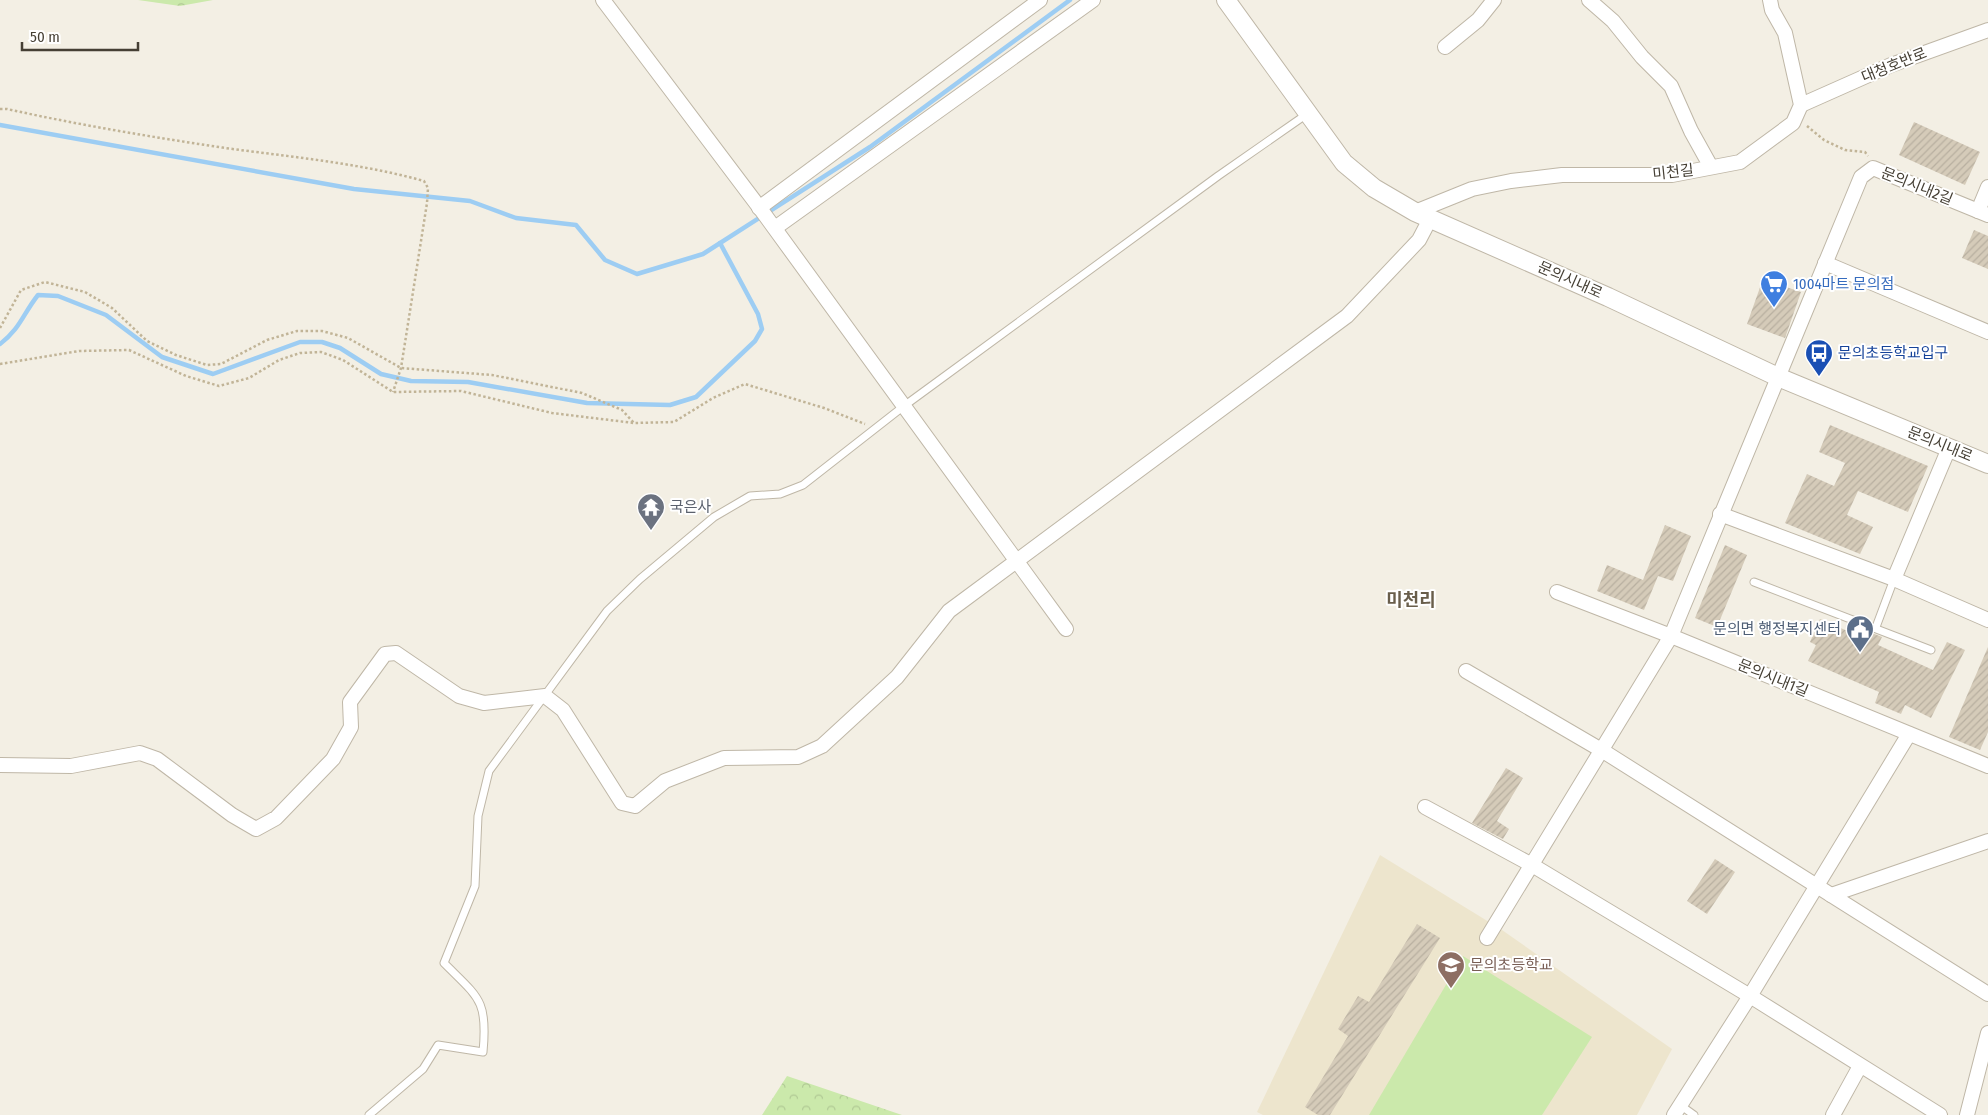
<svg xmlns="http://www.w3.org/2000/svg" width="1988" height="1115" font-family="'Fira Sans Condensed','Noto Sans KR',sans-serif">
<style>
.education{fill:#ede5cd}
.forest{fill:url(#forest-crowns)}
.green{fill:#cbe9ab}
.lines{fill:none;stroke-linecap:round;stroke-linejoin:round}
.stream{stroke:#9dcdf3;stroke-width:4.5}
.building{fill:url(#building-hatch)}
.service-casing{stroke:#bfb7a7;stroke-width:9}
.minor-casing{stroke:#bfb7a7;stroke-width:16}
.tertiary-casing{stroke:#bfb7a7;stroke-width:20}
.path{stroke:#c1b497;stroke-width:2.5;stroke-dasharray:2.5 2.5;stroke-linecap:butt}
.service{stroke:#fff;stroke-width:7}
.minor{stroke:#fff;stroke-width:14}
.tertiary{stroke:#fff;stroke-width:18}
.labels{text-anchor:middle;dominant-baseline:central;stroke-width:4;stroke-linejoin:round;paint-order:stroke}
.street-label{font-size:15px;fill:#453f34;stroke:#fff}
.shop-label{font-size:15px;fill:#366cbe;stroke:#fff;text-anchor:start}
.transit-label{font-size:15px;fill:#164399;stroke:#fff;text-anchor:start}
.worship-label{font-size:15px;fill:#5b616d;stroke:#fff;text-anchor:start}
.service-label{font-size:15px;fill:#4e5e75;stroke:#fff;text-anchor:end}
.education-label{font-size:15px;fill:#785e54;stroke:#fff;text-anchor:start}
.quarter-label{font-size:18px;font-weight:bold;fill:#695e4b;stroke:#fff}
</style>
<defs>
<pattern id="forest-crowns" width="20" height="18" patternUnits="userSpaceOnUse" patternTransform="scale(1.25)"><rect width="20" height="18" fill="#cbe9ab"/><path d="M2 6a3 3 0 1 1 6 0M12 15a3 3 0 1 1 6 0" fill="none" stroke="#b0c994"/></pattern>
<pattern id="building-hatch" width="6" height="6" patternUnits="userSpaceOnUse" patternTransform="scale(1.25)"><rect width="6" height="6" fill="#d5cbb9"/><path d="M-1 1l2-2M0 6l6-6M5 7l2-2" fill="none" stroke="#b8afa0"/></pattern>
</defs>
<rect width="100%" height="100%" fill="#f3efe4"/>
<polygon class="education" points="1380,855 1502,930 1672,1049 1637,1115 1263,1115 1257,1112"/>
<g class="forest">
<polygon points="138,0 213,0 180,6"/>
<polygon points="787,1076 902,1115 762,1115"/>
</g>
<polygon class="green" points="1463,956 1592,1037 1542,1115 1369,1115"/>
<g class="lines">
<g class="stream">
<polyline points="0,125 354,189 470,201 516,218 576,225 605,260 637,274 703,254 870,147 1070,0"/>
<path d="M0 344C20 329 23 314 38 295L58 296 106 315 162 357 213 374 300 342H322L340 348 381 374 411 381 468 382 587 403 670 405 696 397 755 341 762 329 758 314 720 243"/>
</g>
</g>
<g class="building">
<polygon points="1914,122 1980,152 1965,185 1899,155"/>
<polygon points="1974,230 1988,236 1988,269 1962,258"/>
<polygon points="1763,279 1801,292 1785,338 1747,324"/>
<polygon points="1830,425 1928,466 1908,512 1858,491 1847,515 1873,527 1860,554 1785,523 1807,474 1834,486 1845,463 1819,452"/>
<polygon points="1665,525 1691,536 1673,581 1658,576 1644,610 1597,591 1607,565 1643,580"/>
<polygon points="1725,545 1747,555 1717,627 1695,618"/>
<polygon points="1820,619 1859,636 1862,629 1882,637 1878,645 1933,670 1947,642 1965,650 1931,718 1905,705 1901,714 1875,703 1879,692 1808,661 1816,645 1810,642"/>
<polygon points="1988,647 1988,732 1980,750 1949,737"/>
<polygon points="1506,768 1523,778 1497,821 1509,829 1503,839 1472,823"/>
<polygon points="1715,859 1735,872 1707,914 1687,901"/>
<polygon points="1417,924 1440,938 1330,1115 1318,1115 1305,1107 1348,1036 1338,1029 1358,996 1369,1002"/>
</g>
<g class="lines">
<g class="service-casing">
<g id="service">
<polyline points="1754,582 1931,650"/>
<polyline points="1876,627 1894,579"/>
<polyline points="1680,1105 1694,1115"/>
<path d="M369 1115 423 1069 438 1045 483 1052C488 1000 479 998 444 963L475 886 478 816 489 771 607 611 640 579 714 517 750 496 780 494 803 485 904 406 1218 176 1307 114"/>
</g>
</g>
<g class="minor-casing">
<g id="minor">
<polyline points="603,0 762,211 1066,629"/>
<polyline points="1589,0 1613,21 1642,57 1671,86 1691,131 1711,167"/>
<polyline points="1445,47 1478,20 1494,0"/>
<polyline points="1801,105 1891,65 1988,30"/>
<polyline points="759,208 1040,0"/>
<polyline points="1978,211 1988,187"/>
<polyline points="1415,212 1472,189 1511,181 1562,175 1672,175 1740,162 1793,123 1801,105 1785,33 1772,10 1770,0"/>
<polyline points="775,228 1093,0"/>
<polyline points="1825,263 1988,332"/>
<polyline points="1720,514 1894,579 1988,620"/>
<polyline points="1894,579 1949,448"/>
<polyline points="1557,592 1671,636 1988,766"/>
<polyline points="1466,671 1603,751 1988,994"/>
<polyline points="0,765 71,766 140,753 157,759 232,815 256,829 276,818 333,759 351,727 350,702 385,654 396,653 459,696 484,703 545,696 563,710 622,803 635,806 665,781 724,758 798,757 822,746 897,677 949,611 1347,316 1419,240 1430,219"/>
<polyline points="1425,807 1532,865 1750,996 1940,1115"/>
<polyline points="1831,895 1988,841"/>
<polyline points="1487,938 1671,636 1861,177 1873,168 1988,215"/>
<polyline points="1674,1115 1750,996 1909,734"/>
<polyline points="1833,1115 1860,1066"/>
<polyline points="1967,1115 1988,1033"/>
</g>
</g>
<g class="tertiary-casing">
<polyline id="tertiary" points="1226,0 1344,163 1374,188 1415,212 1608,297 1778,377 1988,464"/>
</g>
<g class="path">
<path d="M0 109H7C79 125 152 137 225 148 292 157 359 163 424 181L428 188 427 203 401 368 393 392"/>
<polyline points="1807,126 1824,140 1845,150 1865,152 1868,156"/>
<polyline points="0,328 21,290 45,282 85,292 112,308 147,341 176,355 207,365 221,364 267,340 297,331 322,331 348,338 401,368 492,375 582,393 622,410 634,423"/>
<polyline points="0,364 79,351 129,350 186,376 219,386 249,378 279,360 300,353 321,352 343,360 393,392 461,391 552,413 634,423 674,422 713,398 745,384 824,408 865,424"/>
</g>
<use href="#service" class="service"/>
<use href="#minor" class="minor"/>
<use href="#tertiary" class="tertiary"/>
</g>
<defs>
<g id="supermarket-pin" transform="scale(1.4375)"><path d="M0 17L-7.5 6A9.5 9.5 0 1 1 7.5 6Z" fill="#3f7fe0" stroke="#fff"/><path d="M-6-5.5h2.5l.6 2H6L4.5 2H-2.5L-4.4-4H-6ZM-1.5 3.2a1.3 1.3 0 1 0 .1 0ZM3 3.2a1.3 1.3 0 1 0 .1 0Z" fill="#fff"/></g>
<g id="bus-pin" transform="scale(1.4375)"><path d="M0 17L-7.5 6A9.5 9.5 0 1 1 7.5 6Z" fill="#1a4fb4" stroke="#fff"/><path d="M-5-6H5V4H4V6H2V4H-2V6H-4V4H-5ZM-3.5-4V0h7V-4ZM-3.5 1.2v1.5H-2V1.2ZM2 1.2v1.5H3.5V1.2Z" fill="#fff"/></g>
<g id="temple-pin" transform="scale(1.4375)"><path d="M0 17L-7.5 6A9.5 9.5 0 1 1 7.5 6Z" fill="#6b7280" stroke="#fff"/><path d="M0-6L5-2H3V0L6.5 2.5H4V6H1.5V3h-3V6H-4V2.5H-6.5L-3 0V-2H-5Z" fill="#fff"/></g>
<g id="civic-pin" transform="scale(1.4375)"><path d="M0 17L-7.5 6A9.5 9.5 0 1 1 7.5 6Z" fill="#5c6f8a" stroke="#fff"/><path d="M-.6-6.5H3V-4.5H.6V-3L4-1V1h2V6H-6V1h2V-1L-.6-3ZM-1.2 2.5V6h2.4V2.5Z" fill="#fff"/></g>
<g id="school-pin" transform="scale(1.4375)"><path d="M0 17L-7.5 6A9.5 9.5 0 1 1 7.5 6Z" fill="#8d6e63" stroke="#fff"/><path d="M0-5L7-2L0 1L-7-2ZM-4 1L0 2.5L4 1V4Q0 6-4 4Z" fill="#fff"/></g>
</defs>
<g fill-rule="evenodd">
<use href="#supermarket-pin" x="1774" y="284"/>
<use href="#bus-pin" x="1819" y="353"/>
<use href="#temple-pin" x="651" y="507"/>
<use href="#civic-pin" x="1860" y="629"/>
<use href="#school-pin" x="1451" y="965"/>
</g>
<g class="labels">
<g class="street-label">
<text transform="translate(1894 65) rotate(-22)">대청호반로</text>
<text transform="translate(1673 172) rotate(-6)">미천길</text>
<text transform="translate(1917 186) rotate(22)">문의시내2길</text>
<text transform="translate(1570 280) rotate(24)">문의시내로</text>
<text transform="translate(1940 444) rotate(22)">문의시내로</text>
<text transform="translate(1773 678) rotate(22)">문의시내1길</text>
</g>
<g class="shop-label">
<text x="1793" y="284">1004마트 문의점</text>
</g>
<g class="transit-label">
<text x="1838" y="353">문의초등학교입구</text>
</g>
<g class="worship-label">
<text x="670" y="507">국은사</text>
</g>
<g class="service-label">
<text x="1841" y="629">문의면 행정복지센터</text>
</g>
<g class="education-label">
<text x="1470" y="965">문의초등학교</text>
</g>
<g class="quarter-label">
<text x="1411" y="600">미천리</text>
</g>
</g>
<path d="M22 42v8h116v-8" fill="none" stroke="#453f34" stroke-width="2.5"/>
<text x="30" y="42" font-size="15" fill="#453f34" stroke="#ffffff" stroke-width="4" paint-order="stroke">50 m</text>
</svg>
